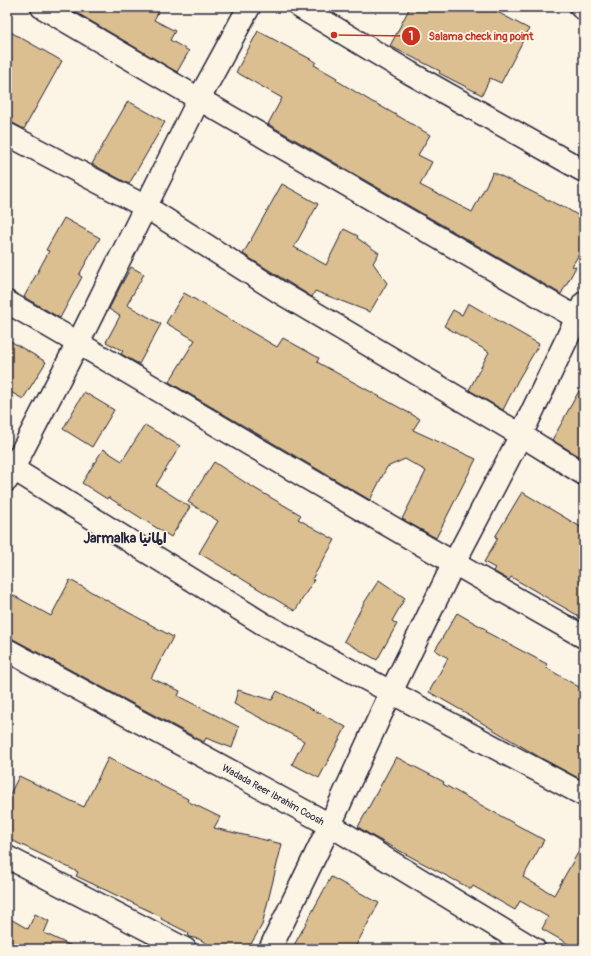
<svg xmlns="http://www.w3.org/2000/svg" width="591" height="956" font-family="Pangolin,'Playpen Sans Arabic',sans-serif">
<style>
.building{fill:#dbbf90;stroke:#22223b}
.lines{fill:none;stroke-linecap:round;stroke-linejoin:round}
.minor-casing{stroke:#22223b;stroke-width:25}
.minor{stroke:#fcf5e5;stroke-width:22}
.labels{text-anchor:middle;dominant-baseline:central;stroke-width:3.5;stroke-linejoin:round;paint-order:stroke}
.street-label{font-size:10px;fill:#22223b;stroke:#fcf5e5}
.district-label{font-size:14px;font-weight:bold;fill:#22223b;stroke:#fcf5e5}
.leader{fill:none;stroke:#c8321e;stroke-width:1.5}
.callout-dot{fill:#c8321e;stroke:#fcf5e5;stroke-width:1.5}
.mark-label{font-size:12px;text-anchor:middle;font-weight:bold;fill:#fff}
.callout-label{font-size:11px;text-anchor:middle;font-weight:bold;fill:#c8321e;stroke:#fcf5e5;stroke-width:3.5;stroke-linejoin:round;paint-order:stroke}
</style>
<rect width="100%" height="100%" fill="#fcf5e5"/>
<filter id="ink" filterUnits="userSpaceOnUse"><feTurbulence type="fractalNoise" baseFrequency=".025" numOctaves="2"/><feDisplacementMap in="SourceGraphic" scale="8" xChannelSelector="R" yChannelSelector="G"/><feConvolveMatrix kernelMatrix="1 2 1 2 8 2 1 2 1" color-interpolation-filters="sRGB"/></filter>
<g filter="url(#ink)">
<g class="building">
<polygon points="67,7 161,7 154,20 175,31 170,40 189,51 177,72"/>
<polygon points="410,7 488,7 529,29 501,83 490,78 482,95 439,73 440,71 390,46"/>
<polygon points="7,30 62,61 24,129 7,120"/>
<polygon points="258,31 316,62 314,65 337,78 336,80 374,103 375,103 405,120 430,135 418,155 432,162 420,185 472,212 493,172 560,206 561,205 584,219 584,246 572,266 576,267 561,294 268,124 282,98 236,72"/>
<polygon points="128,101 165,122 129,184 92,164"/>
<polygon points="282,184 318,204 294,247 326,265 344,229 358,236 357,238 379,253 373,263 387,283 370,312 315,291 312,297 243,254"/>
<polygon points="64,218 100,238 79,275 82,277 60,318 24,297 49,251 46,250"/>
<polygon points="131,267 144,274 127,305 161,324 139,364 121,354 123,351 106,342 120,316 109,309 120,287"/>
<polygon points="184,293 277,347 283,338 319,358 317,362 420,419 413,430 476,459 436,538 402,519 426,471 405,459 387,467 370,500 169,382 195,340 166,323"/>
<polygon points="468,303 539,344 518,380 503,410 469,390 489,352 444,326 453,310 462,315"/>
<polygon points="7,339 46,362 23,399 7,390"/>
<polygon points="584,382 584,459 552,440 564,419 564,418"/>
<polygon points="84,392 114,410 92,447 63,429"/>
<polygon points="145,425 180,446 156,485 190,507 171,537 108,497 107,499 82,483 103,449 122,461"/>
<polygon points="214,462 249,485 301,515 298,519 335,540 312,579 314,580 295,611 199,553 218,521 188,502"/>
<polygon points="522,492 584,529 584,619 511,577 509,580 493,571 495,568 484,562 498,538 495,537"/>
<polygon points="70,580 173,637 151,678 180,691 178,696 239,727 232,748 206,738 204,742 13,639 7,638 7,592 51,616"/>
<polygon points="379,580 405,598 392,621 397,624 377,660 344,641 364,603"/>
<polygon points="457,613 487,630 486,632 547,664 545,667 584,690 584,781 541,758 467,714 468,714 429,692 448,658 435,650"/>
<polygon points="238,690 272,700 277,691 346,727 319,778 292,764 304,741 234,704"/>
<polygon points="396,757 444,782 443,784 544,840 523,877 554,895 584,842 584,949 577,949 542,929 548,917 520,901 515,910 473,886 471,889 374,837 358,827"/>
<polygon points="108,758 161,784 160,785 188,799 187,801 220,817 214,828 282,844 262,925 248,949 216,949 199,939 189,937 188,936 189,933 161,919 162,917 76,876 78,872 7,838 7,800 19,776 84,807"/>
<polygon points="331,877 379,903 354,949 292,949"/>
<polygon points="35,914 49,921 44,933 78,949 7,949 7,917 28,929"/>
</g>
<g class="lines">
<g class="minor-casing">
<g id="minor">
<polyline points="42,7 199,99 584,322"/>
<polyline points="300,7 410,73 584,171"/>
<polyline points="581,7 584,9"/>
<polyline points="7,134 146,207 281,293 521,435 584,474"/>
<path d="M7 302C91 350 173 399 256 448 365 512 474 575 584 637"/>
<polyline points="7,465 265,625 584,795"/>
<polyline points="7,480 78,343 199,99 249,7"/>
<polyline points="7,650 330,825 534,949"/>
<polyline points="7,857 185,949"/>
<polyline points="270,949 330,825 391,692 454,563 521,435 584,303"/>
</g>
</g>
<use href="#minor" class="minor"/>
</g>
</g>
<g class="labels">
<g class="street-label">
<text transform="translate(273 795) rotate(29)">Wadada Reer Ibrahim Coosh</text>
</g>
<g class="district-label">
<text x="125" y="538">Jarmalka المانيا</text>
</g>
</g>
<path class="leader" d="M334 35L411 36"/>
<g class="callout-dot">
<circle cx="334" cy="35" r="4"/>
<circle cx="411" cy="36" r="10"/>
</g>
<g class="mark-label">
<text x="411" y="40">1</text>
</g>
<g class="callout-label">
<text x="481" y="40">Salama check ing point</text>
</g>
<rect width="591" height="956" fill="none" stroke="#fcf5e5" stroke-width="24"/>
<rect x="12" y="12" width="567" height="932" fill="none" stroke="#22223b" stroke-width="1.5" filter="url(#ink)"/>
</svg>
